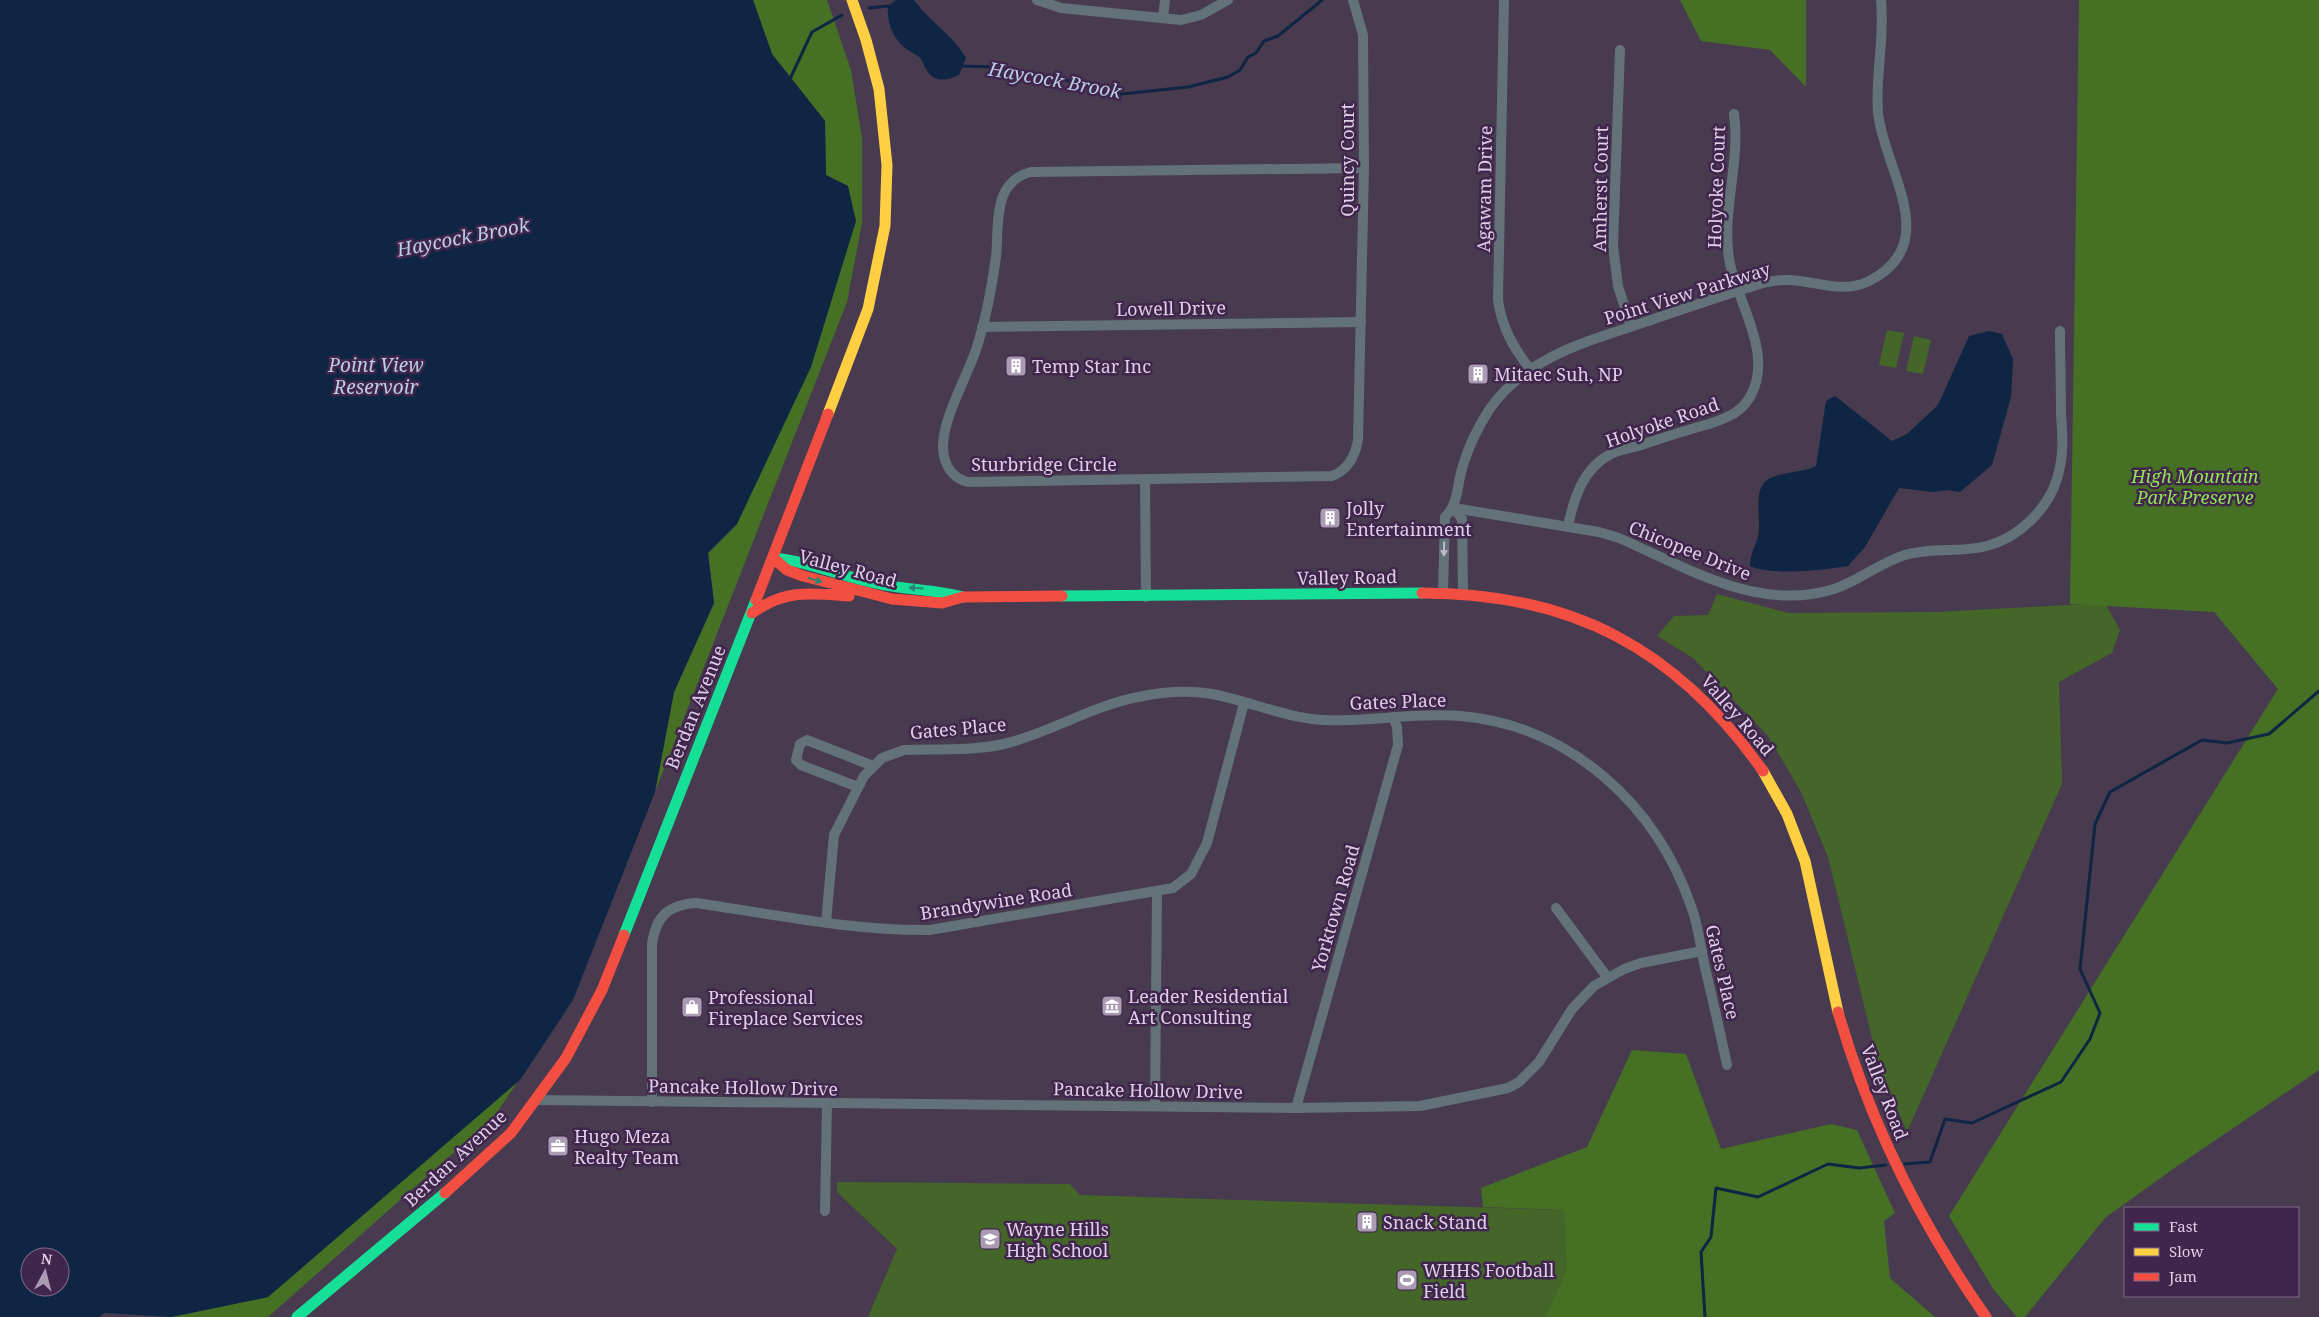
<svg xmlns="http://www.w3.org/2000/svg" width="2319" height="1317" font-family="'Noto Serif',serif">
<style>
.green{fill:#446629}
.forest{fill:#467024}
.water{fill:#0e2543;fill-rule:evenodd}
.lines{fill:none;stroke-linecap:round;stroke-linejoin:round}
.stream{stroke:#0e2543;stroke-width:3}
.street{stroke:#627278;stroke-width:10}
.fast{stroke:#16e098;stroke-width:11}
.slow{stroke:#ffcf43;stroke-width:11}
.jam{stroke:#f24e42;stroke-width:11}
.oneway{fill:#c0b8cb}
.oneway2{fill:#2b8372}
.labels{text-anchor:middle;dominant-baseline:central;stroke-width:5;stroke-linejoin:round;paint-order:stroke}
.street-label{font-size:18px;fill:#dfcfe7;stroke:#40264c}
.poi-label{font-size:18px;fill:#dfcfe7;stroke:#40264c;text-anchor:start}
.park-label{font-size:18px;font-style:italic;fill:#91e453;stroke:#40264c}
.water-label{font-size:19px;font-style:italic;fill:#bbcee6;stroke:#40264c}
</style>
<rect width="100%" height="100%" fill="#483a4f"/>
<g class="green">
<polygon points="1887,330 1904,333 1896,368 1879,365"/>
<polygon points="1914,336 1931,340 1923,374 1906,371"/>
<polygon points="1717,594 1788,613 1936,612 2105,603 2120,630 2112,653 2059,682 2062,784 1907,1132 1879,1067 1828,857 1801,792 1768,736 1693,658 1657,636 1674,616 1708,615"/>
<polygon points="837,1182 1070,1184 1080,1195 1564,1210 1566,1271 1545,1317 868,1317 897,1249 837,1192"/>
</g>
<g class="forest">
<polygon points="753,0 827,0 851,70 862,138 862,223 847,302 655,792 674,692 714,603 708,553 737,524 848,186 826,175 825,121 772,54"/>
<polygon points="1680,0 1806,0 1806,87 1770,50 1701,41"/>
<polygon points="2079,0 2319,0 2319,1070 2173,1169 2105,1218 2025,1317 2017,1317 1994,1290 1949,1216 2278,689 2214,612 2070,604"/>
<polygon points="1632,1050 1686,1054 1721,1149 1831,1124 1857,1130 1895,1213 1884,1221 1890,1278 1935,1317 1545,1317 1566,1271 1564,1210 1483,1207 1481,1188 1587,1147"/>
<polygon points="518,1081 494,1117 268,1317 171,1317 268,1297"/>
</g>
<g class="water">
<path d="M0 0H753L772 54 825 121 826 175 848 186 856 221 811 367 737 524 708 553 714 603 674 692 655 792 573 1000 520 1080 268 1297 171 1317 104 1313 99 1317H0ZM30 1257H60V1287H30Z"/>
<path d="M896 0H914C929 21 953 35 966 58L959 75C948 81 933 83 926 69 924 66 923 62 921 59 918 55 912 53 908 50 893 40 887 23 888 6Z"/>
<path d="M1989 331 2002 334 2013 359 2011 397 1992 465 1960 492 1948 490 1933 492 1899 488 1865 547 1848 566C1824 570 1772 576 1750 566 1750 555 1755 547 1758 536 1762 520 1752 491 1767 480 1778 472 1802 473 1816 466L1826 401 1835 396 1892 441 1907 434 1938 405 1969 336Z"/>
</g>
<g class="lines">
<g class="stream">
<polyline points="869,8 888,6 890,8"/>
<polyline points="961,66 993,67 1026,75 1060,78 1097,90 1122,94 1188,87 1228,77 1240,70 1248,57 1256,53 1264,41 1278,36 1322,0"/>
<polyline points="789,81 812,32 842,15"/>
<polyline points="1905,1164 1930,1162 1945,1119 1972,1123 2061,1082 2090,1039 2100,1013 2080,969 2095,824 2110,792 2202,740 2227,743 2269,734 2319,691"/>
<polyline points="1705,1317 1701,1252 1711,1237 1716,1188 1758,1197 1828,1164 1859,1168 1886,1165"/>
</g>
<g class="street">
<polyline points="1037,0 1061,8 1181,20 1201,15 1228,0"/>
<path d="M1353 0 1363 35 1364 168 1358 440C1355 457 1348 470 1332 476L968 482C952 478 944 465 943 448 942 419 968 375 977 347 986 318 992 287 996 257 998 238 996 214 1003 196 1008 184 1018 175 1031 172L1364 168"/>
<path d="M1504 0 1498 300C1502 328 1513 347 1530 369"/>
<polyline points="1163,18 1165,0"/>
<polyline points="1620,50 1613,246 1618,286 1631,327"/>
<polyline points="982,327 1361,322"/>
<polyline points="1145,479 1146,597"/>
<path d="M1454 508 1599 532 1619 538C1686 567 1758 613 1834 589 1859 581 1879 563 1905 555 1933 547 1961 553 1987 546 2023 536 2054 503 2060 467 2064 449 2062 431 2061 414 2061 386 2060 359 2060 331"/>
<polyline points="1454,508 1462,519 1463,593"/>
<path d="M1568 526C1574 498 1583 468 1611 454 1621 449 1633 448 1644 444 1665 437 1687 430 1709 424 1726 418 1742 413 1751 395 1773 354 1739 305 1730 264 1720 214 1741 164 1734 114"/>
<path d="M1443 593 1445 517C1459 504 1457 483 1463 465 1469 446 1478 427 1489 410 1526 356 1589 341 1648 321 1686 308 1724 295 1763 283 1775 280 1788 279 1800 281 1824 284 1844 292 1867 282 1945 245 1884 170 1878 113 1875 75 1885 38 1881 0"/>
<polyline points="858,787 801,765 796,760 800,744 807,740 873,766"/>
<polyline points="1556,908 1607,977"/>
<path d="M826 922 834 835 864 776 882 758 904 750C937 749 973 751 1004 744 1050 733 1091 706 1138 697 1161 692 1189 690 1212 694 1250 701 1285 718 1324 720 1370 722 1416 712 1461 716 1571 726 1656 805 1691 906 1698 924 1700 944 1704 963 1712 997 1720 1031 1727 1065"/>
<polyline points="537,1100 1296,1108 1420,1106 1508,1088 1519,1082 1539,1062 1572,1009 1594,986 1624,969 1641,963 1702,951"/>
<path d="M652 1102V944C656 916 668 905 696 903 773 914 852 931 930 930L1173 888 1191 874 1207 843 1244 703"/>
<polyline points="1155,1106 1157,892"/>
<polyline points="1296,1108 1398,745 1397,727 1393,717"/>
<polyline points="825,1211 827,1104"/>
</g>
<g class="fast">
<path d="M773 558C808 561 840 576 875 583 904 590 934 589 963 597"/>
<polyline points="1062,596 1422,593"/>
<polyline points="624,935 756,600"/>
<polyline points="297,1317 445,1193"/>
</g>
<g class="slow">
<polyline points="828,414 868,309 885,226 887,165 879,89 866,40 852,0"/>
<polyline points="1763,771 1787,814 1805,861 1838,1012"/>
</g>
<g class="jam">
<polyline points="773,558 787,570 803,576 892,599 942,603 963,597 1062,596"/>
<path d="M1422 593C1572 593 1677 649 1763 771"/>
<polyline points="756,600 828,414"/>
<path d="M752 613C785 589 811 593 849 596"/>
<path d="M1838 1012C1870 1123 1920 1223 1986 1317"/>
<polyline points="445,1193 511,1133 566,1058 602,990 624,935"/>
</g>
</g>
<defs><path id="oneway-solid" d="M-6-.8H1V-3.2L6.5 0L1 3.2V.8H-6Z" transform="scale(1.25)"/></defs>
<use class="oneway" href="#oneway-solid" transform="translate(1444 549) rotate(92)"/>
<g class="oneway2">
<use href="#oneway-solid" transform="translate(815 580) rotate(18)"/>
<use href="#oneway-solid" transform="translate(916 588) rotate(-176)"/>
</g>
<defs>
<g id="building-square" transform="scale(1.125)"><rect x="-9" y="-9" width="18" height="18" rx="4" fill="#aa9bb2" stroke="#40264c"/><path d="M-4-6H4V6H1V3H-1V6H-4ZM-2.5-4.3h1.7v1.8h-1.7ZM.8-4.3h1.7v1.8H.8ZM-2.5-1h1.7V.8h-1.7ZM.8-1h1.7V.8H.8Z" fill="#fff"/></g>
<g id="museum-square" transform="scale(1.125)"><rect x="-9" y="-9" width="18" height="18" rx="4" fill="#aa9bb2" stroke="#40264c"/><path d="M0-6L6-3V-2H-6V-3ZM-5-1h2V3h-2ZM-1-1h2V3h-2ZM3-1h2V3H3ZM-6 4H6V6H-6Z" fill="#fff"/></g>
<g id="shop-square" transform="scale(1.125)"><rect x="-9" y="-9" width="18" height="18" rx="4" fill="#aa9bb2" stroke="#40264c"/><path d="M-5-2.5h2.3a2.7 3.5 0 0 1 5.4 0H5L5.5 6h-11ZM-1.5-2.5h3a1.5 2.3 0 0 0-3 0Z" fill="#fff"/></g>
<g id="office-square" transform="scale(1.125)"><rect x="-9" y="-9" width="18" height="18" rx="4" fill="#aa9bb2" stroke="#40264c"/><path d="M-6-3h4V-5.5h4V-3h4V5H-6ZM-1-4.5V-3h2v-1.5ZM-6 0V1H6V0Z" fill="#fff"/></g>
<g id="school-square" transform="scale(1.125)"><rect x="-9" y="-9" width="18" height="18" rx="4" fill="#aa9bb2" stroke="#40264c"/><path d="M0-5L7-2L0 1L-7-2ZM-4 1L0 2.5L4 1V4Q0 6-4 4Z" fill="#fff"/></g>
<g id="stadium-square" transform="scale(1.125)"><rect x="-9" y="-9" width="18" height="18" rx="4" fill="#aa9bb2" stroke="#40264c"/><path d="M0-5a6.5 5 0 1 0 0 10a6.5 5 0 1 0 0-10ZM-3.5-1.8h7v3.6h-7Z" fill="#fff"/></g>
</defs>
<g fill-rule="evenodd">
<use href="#building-square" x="1016" y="366"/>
<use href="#building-square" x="1478" y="374"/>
<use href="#building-square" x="1330" y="518"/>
<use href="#museum-square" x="1112" y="1006"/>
<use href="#shop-square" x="692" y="1007"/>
<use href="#office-square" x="558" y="1146"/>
<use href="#building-square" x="1367" y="1222"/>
<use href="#school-square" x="990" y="1239"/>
<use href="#stadium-square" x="1407" y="1280"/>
</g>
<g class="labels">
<g class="street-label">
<text transform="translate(1347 160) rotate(-90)">Quincy Court</text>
<text transform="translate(1716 187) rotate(-88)">Holyoke Court</text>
<text transform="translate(1484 189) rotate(-89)">Agawam Drive</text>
<text transform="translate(1600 189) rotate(-89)">Amherst Court</text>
<text transform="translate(1687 293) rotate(-17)">Point View Parkway</text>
<text transform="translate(1171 308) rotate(-1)">Lowell Drive</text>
<text transform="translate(1662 422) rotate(-19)">Holyoke Road</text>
<text x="1044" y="464">Sturbridge Circle</text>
<text transform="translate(1690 550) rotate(22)">Chicopee Drive</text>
<text transform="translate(848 568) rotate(15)">Valley Road</text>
<text transform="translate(1347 577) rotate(-1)">Valley Road</text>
<text transform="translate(1398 701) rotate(-2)">Gates Place</text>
<text transform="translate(695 707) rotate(-68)">Berdan Avenue</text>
<text transform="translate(1738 715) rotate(49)">Valley Road</text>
<text transform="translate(958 728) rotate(-5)">Gates Place</text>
<text transform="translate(996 901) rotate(-9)">Brandywine Road</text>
<text transform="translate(1335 908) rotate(-74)">Yorktown Road</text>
<text transform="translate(1723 972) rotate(77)">Gates Place</text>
<text transform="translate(743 1087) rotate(1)">Pancake Hollow Drive</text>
<text transform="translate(1148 1090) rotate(1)">Pancake Hollow Drive</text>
<text transform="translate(1885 1092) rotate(69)">Valley Road</text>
<text transform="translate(455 1158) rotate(-43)">Berdan Avenue</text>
</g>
<g class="poi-label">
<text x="1032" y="366">Temp Star Inc</text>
<text x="1494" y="374">Mitaec Suh, NP</text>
<text x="1346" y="508">Jolly<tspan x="1346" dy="21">Entertainment</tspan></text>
<text x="1128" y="996">Leader Residential<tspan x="1128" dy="21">Art Consulting</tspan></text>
<text x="708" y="997">Professional<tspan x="708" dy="21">Fireplace Services</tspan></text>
<text x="574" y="1136">Hugo Meza<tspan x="574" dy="21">Realty Team</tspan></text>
<text x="1383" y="1222">Snack Stand</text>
<text x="1006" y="1229">Wayne Hills<tspan x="1006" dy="21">High School</tspan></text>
<text x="1423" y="1270">WHHS Football<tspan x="1423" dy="21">Field</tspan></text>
</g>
<g class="park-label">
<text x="2195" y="476">High Mountain<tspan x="2195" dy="21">Park Preserve</tspan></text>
</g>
<g class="water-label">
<text transform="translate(1055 80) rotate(10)">Haycock Brook</text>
<text transform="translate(463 237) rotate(-11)">Haycock Brook</text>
<text x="376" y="365">Point View<tspan x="376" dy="22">Reservoir</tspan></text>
</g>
</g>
<rect x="2124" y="1207" width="175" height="90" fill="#40264c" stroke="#806a8a"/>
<rect x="2134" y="1223" width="25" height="8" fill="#16e098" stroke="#806a8a"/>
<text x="2169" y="1232" font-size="15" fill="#dfcfe7">Fast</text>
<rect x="2134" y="1248" width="25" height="8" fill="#ffcf43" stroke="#806a8a"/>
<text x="2169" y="1257" font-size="15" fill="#dfcfe7">Slow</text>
<rect x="2134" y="1273" width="25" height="8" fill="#f24e42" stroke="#806a8a"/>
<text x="2169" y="1282" font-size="15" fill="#dfcfe7">Jam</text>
<g transform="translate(45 1272) rotate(7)"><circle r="24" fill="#40264c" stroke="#806a8a"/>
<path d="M0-4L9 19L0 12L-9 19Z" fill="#aa9bb2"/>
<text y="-8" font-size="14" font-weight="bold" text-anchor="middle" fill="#dfcfe7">N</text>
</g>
</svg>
